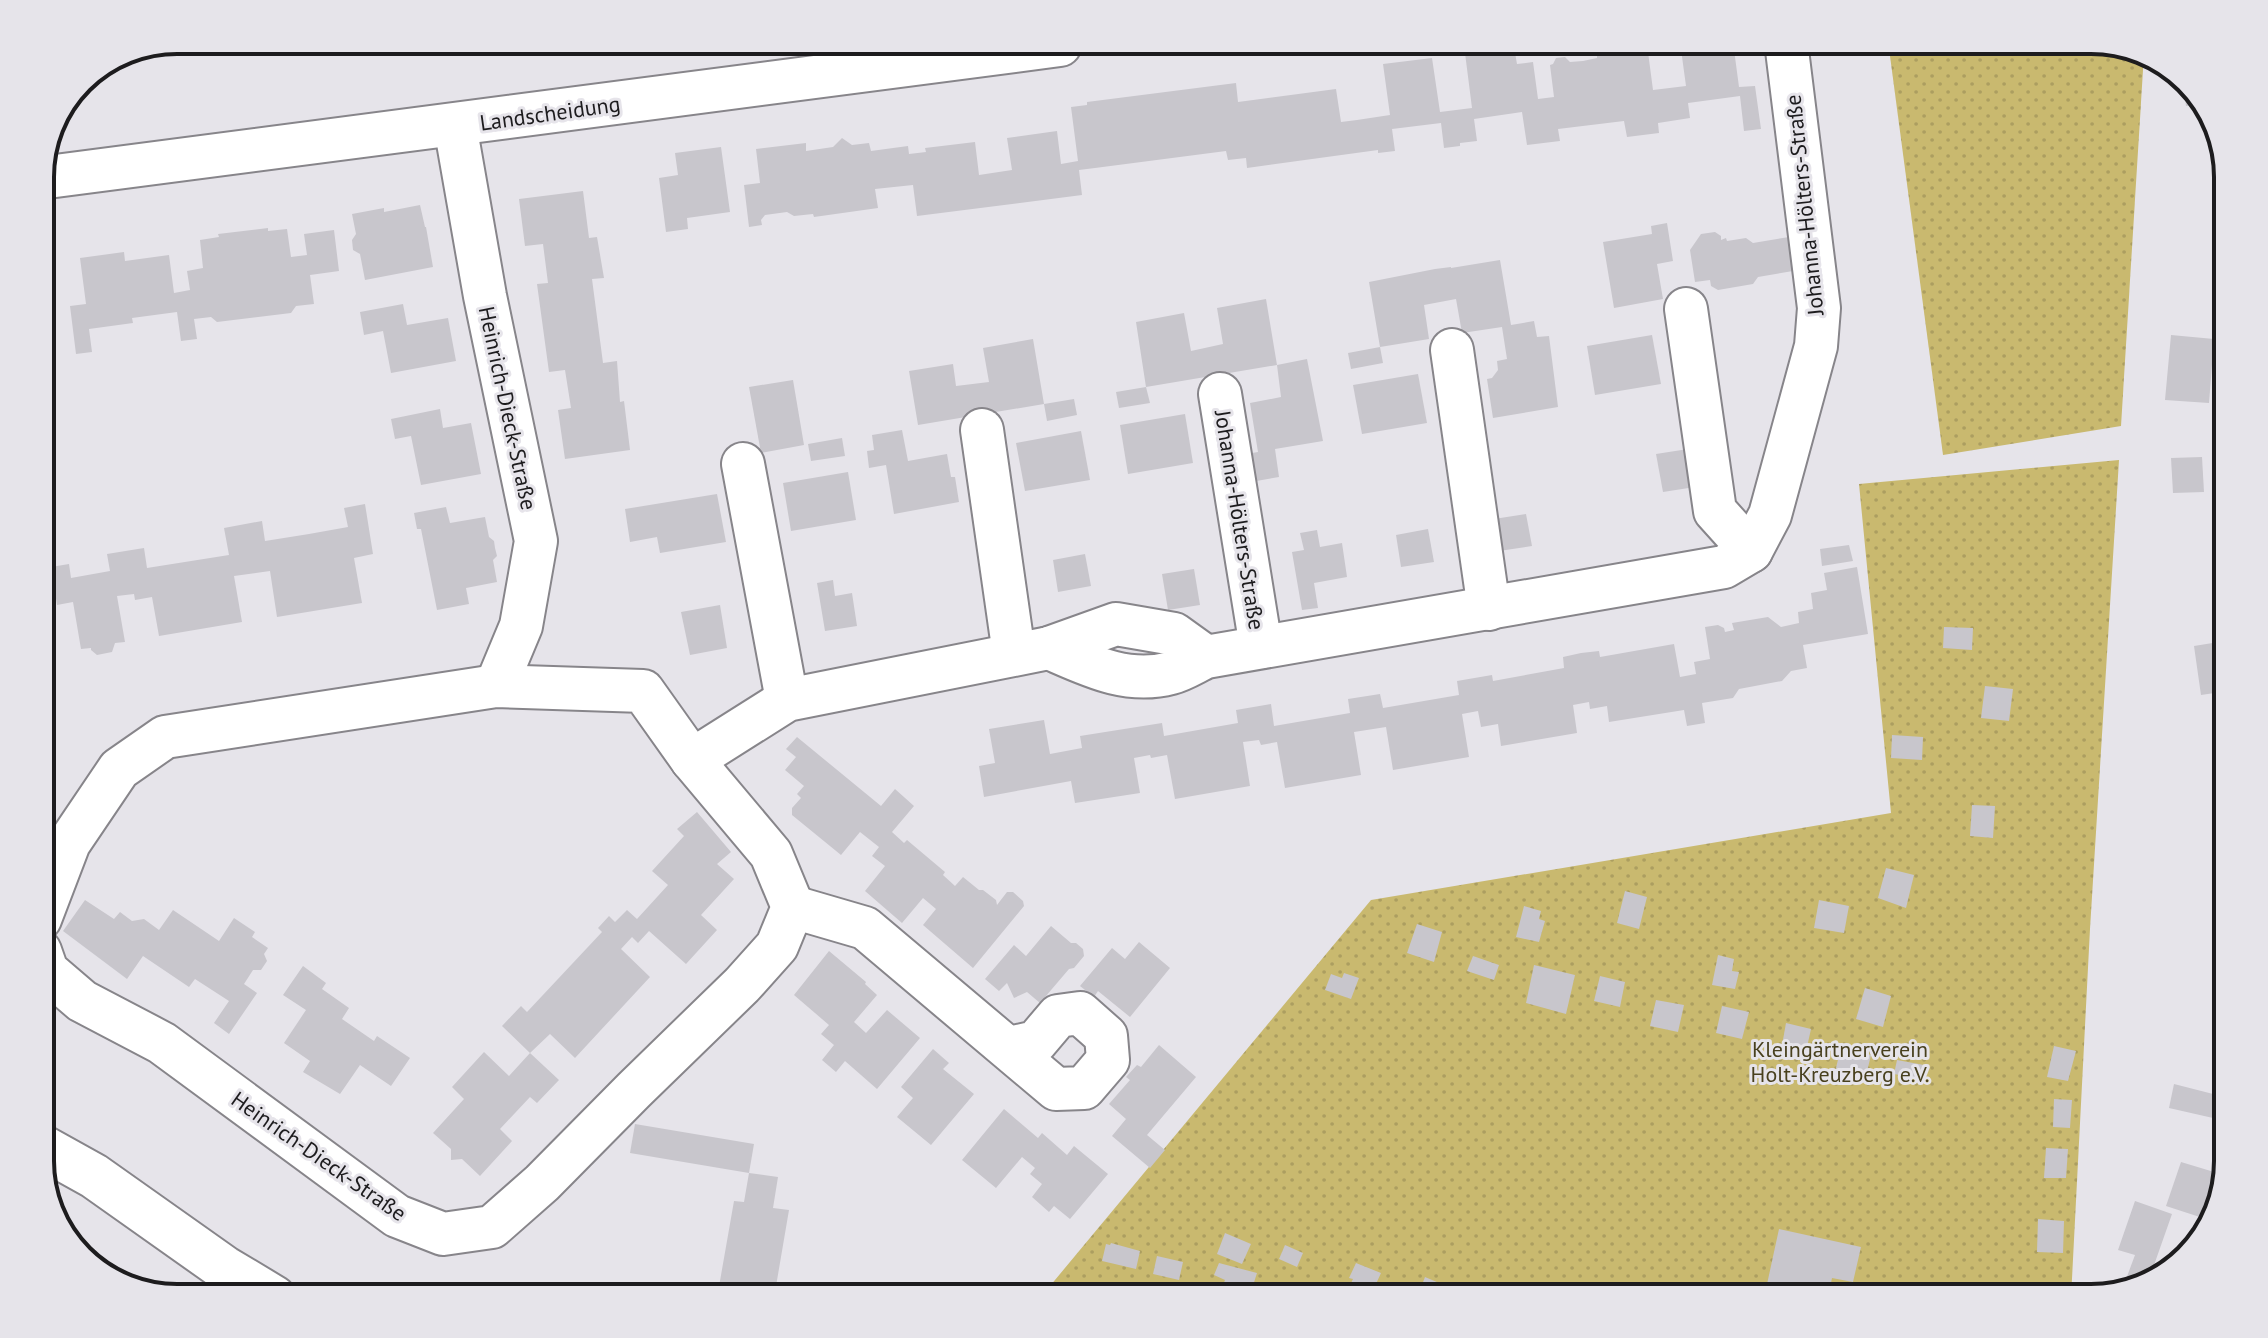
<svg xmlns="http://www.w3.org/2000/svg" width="2268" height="1338" font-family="'PT Sans',sans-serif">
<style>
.grass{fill:url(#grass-dots)}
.building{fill:#c8c6cc}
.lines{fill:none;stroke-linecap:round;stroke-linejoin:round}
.street-casing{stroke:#87858a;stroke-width:46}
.secondary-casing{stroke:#87858a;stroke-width:48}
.street{stroke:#fff;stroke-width:42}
.secondary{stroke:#fff;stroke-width:44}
.labels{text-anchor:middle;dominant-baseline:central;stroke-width:6;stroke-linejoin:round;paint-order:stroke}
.street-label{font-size:22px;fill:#1d1c1e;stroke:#e6e4ea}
.park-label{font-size:22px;fill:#48401e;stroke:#e6e4ea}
.rim{fill:none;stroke:#1d1c1e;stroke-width:4}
</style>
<defs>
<pattern id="grass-dots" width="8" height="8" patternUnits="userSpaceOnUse" patternTransform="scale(2)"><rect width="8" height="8" fill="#c9b96f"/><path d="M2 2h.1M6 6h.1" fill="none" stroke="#ac9e60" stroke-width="1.8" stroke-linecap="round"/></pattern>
</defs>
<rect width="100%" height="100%" fill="#e6e4ea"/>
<g class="grass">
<polygon points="2091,40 2144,54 2121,426 1943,455 1888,41"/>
<polygon points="2119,460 2090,929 2071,1298 1040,1298 1371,900 1891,813 1859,484"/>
</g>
<g class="building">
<polygon points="1680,42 1733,42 1739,87 1755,86 1761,129 1744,131 1740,96 1688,103 1690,118 1658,123 1659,133 1627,137 1624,121 1558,129 1560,141 1527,145 1522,112 1474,119 1477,141 1460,143 1460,146 1444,148 1441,123 1392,129 1395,151 1378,153 1378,150 1247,168 1246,158 1228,160 1226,151 1095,168 1079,170 1082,195 917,216 913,185 875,189 878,208 814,217 813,214 794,216 787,212 765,215 761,220 762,225 749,227 744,185 760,183 756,149 806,143 806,151 833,147 842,138 852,145 869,143 871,151 908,146 909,154 926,152 925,148 975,142 979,175 1012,170 1007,138 1057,131 1061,164 1078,161 1071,107 1087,105 1087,102 1236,83 1238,102 1336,89 1341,122 1357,120 1390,115 1383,64 1432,58 1440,112 1472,108 1465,53 1514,47 1517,64 1533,62 1538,99 1554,97 1550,65 1553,64 1556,58 1565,57 1570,62 1583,61 1597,58 1597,53 1615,51 1616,56 1628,54 1631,49 1641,47 1646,52 1648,52 1653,90 1686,86"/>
<polygon points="2142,54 2160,59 2164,65 2141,66"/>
<polygon points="2183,82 2205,104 2186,106"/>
<polygon points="721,147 730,212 687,218 688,229 666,232 659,178 678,175 675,153"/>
<polygon points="583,191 589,238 597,237 604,278 592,279 603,363 617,361 620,402 624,401 630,450 565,459 558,410 571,408 565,370 549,372 537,284 548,283 543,244 525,246 519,199"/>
<polygon points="420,205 425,227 426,227 433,267 365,280 360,254 353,250 352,240 356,234 352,214 384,208 384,212"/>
<polygon points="1667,223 1673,261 1657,264 1663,299 1614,308 1603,242 1652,234 1651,226"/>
<polygon points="268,228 268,231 287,229 291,257 307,255 304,234 334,230 339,271 310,275 314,304 296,306 291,313 217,322 211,317 194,319 197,339 181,341 177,312 132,318 133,323 89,329 92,352 76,354 70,306 86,304 80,258 124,252 125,261 169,255 174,293 190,290 187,271 203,268 200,240 219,237 218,234"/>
<polygon points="1715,232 1721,236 1721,240 1726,238 1727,241 1746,238 1753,243 1789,237 1793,271 1758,277 1753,284 1718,290 1711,286 1710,280 1695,282 1690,250 1701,234"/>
<polygon points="1500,260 1511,325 1534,321 1537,337 1549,336 1558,407 1493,418 1487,379 1492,378 1498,370 1497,361 1507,359 1502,327 1462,333 1456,299 1424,305 1429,339 1380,347 1369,282 1435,269 1451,267 1451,268"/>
<polygon points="1266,299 1277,365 1146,387 1136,322 1184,313 1191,351 1223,344 1217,308"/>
<polygon points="403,304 407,325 448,318 456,361 391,373 383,331 364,335 360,312"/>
<polygon points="1652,335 1661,384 1595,395 1587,346"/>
<polygon points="2171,335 2214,339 2209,403 2165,400"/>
<polygon points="1033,339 1044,404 1074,399 1077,415 1047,421 1044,404 918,425 909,371 953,364 956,386 989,382 983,348"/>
<polygon points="1380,347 1383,363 1351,369 1348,353"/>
<polygon points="1307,359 1323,441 1275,449 1279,477 1245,483 1240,455 1258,452 1250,403 1281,397 1277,365"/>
<polygon points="1418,374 1427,423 1362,434 1353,385"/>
<polygon points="793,380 804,445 761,453 749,387"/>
<polygon points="1146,387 1150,403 1119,408 1116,392"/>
<polygon points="440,409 443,428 471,423 481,474 421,485 411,436 395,439 391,419"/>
<polygon points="1185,414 1193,463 1128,474 1120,425"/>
<polygon points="902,430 908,461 947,454 951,477 955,477 959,502 894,514 886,465 869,468 867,451 874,450 872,435"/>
<polygon points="1081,431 1090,480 1025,491 1016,443"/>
<polygon points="842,438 845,456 811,461 808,444"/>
<polygon points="1688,449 1695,487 1663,492 1656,454"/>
<polygon points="2202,457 2204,492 2173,493 2171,458"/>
<polygon points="848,472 856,520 791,531 783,483"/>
<polygon points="717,494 726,542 660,553 657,537 630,542 625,509"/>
<polygon points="365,504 373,554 354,558 362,603 277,617 270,571 234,576 242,622 159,636 152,597 135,600 134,594 117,596 125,642 115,643 112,652 97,655 91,650 91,648 81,649 73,602 57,605 51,567 69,564 71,578 110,571 107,554 144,548 147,568 229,555 224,528 262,521 265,541 309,534 348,527 344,508"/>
<polygon points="446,507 450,523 485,517 489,537 494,541 495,548 497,556 493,560 497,582 466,588 469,604 437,610 421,529 417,529 414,513"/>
<polygon points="1526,514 1532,546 1499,551 1494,519"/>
<polygon points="1428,529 1434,562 1401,567 1396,535"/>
<polygon points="1317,530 1320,547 1342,543 1347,577 1314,583 1318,608 1302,610 1292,552 1304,550 1300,533"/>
<polygon points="1849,545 1853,561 1822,566 1820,549"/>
<polygon points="1085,554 1091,586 1058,592 1053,560"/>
<polygon points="1857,567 1868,634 1803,645 1807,668 1791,671 1782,681 1739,689 1733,698 1702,703 1705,723 1687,726 1684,710 1609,722 1607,706 1590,709 1589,702 1573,705 1577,733 1501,746 1498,724 1481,727 1478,711 1462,714 1469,757 1393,770 1386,727 1354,732 1361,775 1285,788 1277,742 1261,745 1259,740 1243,742 1250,786 1175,799 1167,755 1151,758 1150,755 1134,758 1140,793 1075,803 1071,781 984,797 979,766 995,763 989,729 1044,720 1050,754 1082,748 1080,736 1162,723 1164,736 1238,723 1236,710 1271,704 1274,726 1350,713 1348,699 1380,694 1383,708 1459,695 1457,681 1492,675 1493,681 1564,668 1563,657 1581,653 1599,651 1600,657 1674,644 1680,677 1696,674 1694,662 1710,659 1705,627 1718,625 1724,628 1725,632 1734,630 1732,623 1768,617 1781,627 1799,623 1798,612 1813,609 1811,593 1827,590 1824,573"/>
<polygon points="1194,569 1200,605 1168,610 1162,574"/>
<polygon points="833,580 835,596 852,593 857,626 825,631 817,583"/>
<polygon points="720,605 727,648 690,655 681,612"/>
<polygon points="1944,627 1973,628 1972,650 1943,648"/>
<polygon points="2225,641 2225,644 2228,644 2228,691 2201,695 2194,646"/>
<polygon points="1985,686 2013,689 2009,721 1981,718"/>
<polygon points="1892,735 1923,737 1922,760 1891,758"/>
<polygon points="797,737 881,806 895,789 914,806 892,832 904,843 907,840 945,872 943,875 955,886 963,877 979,890 983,890 996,900 997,905 1007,892 1013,892 1023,901 1024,906 973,968 923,925 936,909 923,898 902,923 865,891 885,866 872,856 879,847 860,832 841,855 792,815 792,808 801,798 797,794 804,786 785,770 796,757 786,749"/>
<polygon points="1972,805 1995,806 1993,838 1970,836"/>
<polygon points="697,812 731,852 717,864 734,879 701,915 717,930 686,964 649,931 638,943 632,937 621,949 650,977 575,1058 550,1034 530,1053 502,1026 521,1006 527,1012 602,932 598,928 609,916 615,922 627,910 637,919 668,885 652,871 684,836 677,829"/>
<polygon points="1886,868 1914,875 1906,908 1878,898"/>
<polygon points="1625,891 1647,897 1639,929 1617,923"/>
<polygon points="85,900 114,919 120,912 132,921 144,919 159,930 173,910 219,941 234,918 255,932 252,937 268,948 264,954 267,961 261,970 253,970 244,984 257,993 229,1034 214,1023 229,1001 195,979 189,987 143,956 127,979 63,931"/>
<polygon points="1819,900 1849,906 1844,933 1814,928"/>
<polygon points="1524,906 1541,911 1539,919 1545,921 1539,942 1516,937"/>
<polygon points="1417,924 1442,932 1434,962 1407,953"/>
<polygon points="1051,926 1071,943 1076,943 1083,949 1084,956 1074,968 1069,969 1040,1003 1027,992 1014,998 1007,983 999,991 985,979 1014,945 1026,956"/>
<polygon points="1139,942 1170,968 1130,1017 1098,991 1094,997 1080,986 1112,948 1125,959"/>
<polygon points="829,951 866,982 865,984 877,995 854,1022 866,1033 887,1010 920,1038 877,1089 845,1061 836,1072 822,1060 834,1045 821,1034 829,1025 794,995"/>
<polygon points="1718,955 1734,959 1732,971 1739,972 1735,989 1712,985"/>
<polygon points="1473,956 1499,965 1494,980 1467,971"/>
<polygon points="1534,965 1575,975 1566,1014 1526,1003"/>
<polygon points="303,966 326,983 322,989 349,1008 342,1019 374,1041 377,1036 410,1058 391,1086 360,1065 340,1094 303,1072 310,1061 284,1043 306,1010 283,995"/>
<polygon points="1344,973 1359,978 1351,999 1325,990 1331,974 1342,978"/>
<polygon points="1600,976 1625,982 1620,1007 1594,1001"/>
<polygon points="1865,988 1891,996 1883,1027 1856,1019"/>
<polygon points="1656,1000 1684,1005 1678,1032 1650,1026"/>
<polygon points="1722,1006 1749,1012 1742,1039 1716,1033"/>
<polygon points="1786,1023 1811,1029 1805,1056 1781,1051"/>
<polygon points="1159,1045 1196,1077 1147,1135 1165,1150 1150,1168 1112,1136 1126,1119 1109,1104 1130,1080 1126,1077 1137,1065 1141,1067"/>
<polygon points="2054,1046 2076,1051 2068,1081 2047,1077"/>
<polygon points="1841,1047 1871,1055 1866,1076 1836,1068"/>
<polygon points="933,1049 949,1063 943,1069 974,1094 931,1145 897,1117 913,1098 901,1087"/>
<polygon points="484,1052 509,1076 530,1053 559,1080 537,1103 530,1097 500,1129 512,1141 480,1176 462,1159 451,1160 451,1149 433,1133 464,1099 452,1087"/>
<polygon points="2227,1054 2228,1054 2228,1081 2219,1078"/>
<polygon points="1897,1060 1924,1065 1921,1079 1894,1074"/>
<polygon points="2174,1084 2217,1095 2213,1118 2169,1108"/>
<polygon points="2054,1099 2072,1100 2070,1128 2053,1127"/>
<polygon points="1004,1109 1038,1138 1042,1133 1067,1155 1074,1146 1108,1174 1070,1219 1054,1206 1049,1212 1032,1197 1042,1184 1030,1174 1035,1168 1022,1157 996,1188 962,1160"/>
<polygon points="635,1124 754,1144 749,1173 630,1153"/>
<polygon points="2046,1148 2068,1149 2066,1178 2044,1178"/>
<polygon points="2181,1162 2224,1175 2212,1221 2166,1206"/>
<polygon points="749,1173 778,1177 773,1208 789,1210 774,1298 717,1298 734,1201 744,1202"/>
<polygon points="2135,1201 2172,1214 2153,1268 2166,1273 2159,1280 2122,1290 2135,1255 2118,1250"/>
<polygon points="2038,1219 2064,1221 2063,1253 2037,1252"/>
<polygon points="1779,1229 1861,1247 1853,1282 1832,1278 1828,1298 1764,1298"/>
<polygon points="1225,1233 1251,1244 1242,1264 1217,1254"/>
<polygon points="1111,1243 1140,1251 1136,1269 1102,1261 1106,1244 1110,1245"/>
<polygon points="1285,1245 1303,1253 1297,1267 1279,1259"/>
<polygon points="1157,1256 1183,1262 1179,1280 1153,1274"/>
<polygon points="1219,1263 1257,1273 1249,1298 1222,1288 1225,1280 1214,1275"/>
<polygon points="1356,1263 1381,1273 1371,1295 1348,1289 1353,1279 1349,1278"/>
<polygon points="1425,1277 1451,1288 1447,1298 1426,1298 1418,1295"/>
<polygon points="2058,1286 2067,1287 2067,1298 2058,1298"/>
<polygon points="1294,1287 1320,1298 1289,1298"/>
</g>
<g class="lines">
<g class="street-casing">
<g id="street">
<polyline points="455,125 485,296 536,541 521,626 496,686"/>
<polyline points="40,178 1060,45"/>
<polyline points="1686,309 1715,511 1751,551"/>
<polyline points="1452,350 1489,609"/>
<polyline points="1220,394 1261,647"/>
<polyline points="982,430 1014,654"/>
<polyline points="743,464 787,700"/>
<path d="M1049 648C1088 665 1127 685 1171 673 1183 670 1195 662 1206 657L1724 567 1751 551 1770 515 1816 346 1819 308 1786 42"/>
<polyline points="692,760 787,700 1049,648 1116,624 1174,634 1206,657"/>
<polyline points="793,907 865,928 1056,1089 1084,1088 1108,1060 1106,1036 1080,1013 1058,1016 1036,1042 1009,1048"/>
<polyline points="40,919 69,843 119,769 165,737 496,686 643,691 692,760 771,854 793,907 777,946 742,985 634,1090 542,1183 492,1227 443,1234 397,1216 162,1043 82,1001 47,971 40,951"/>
</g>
</g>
<g class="secondary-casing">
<polyline id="secondary" points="40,1146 94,1176 224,1268 274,1298"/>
</g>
<use href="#street" class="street"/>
<use href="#secondary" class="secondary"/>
</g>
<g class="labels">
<g class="street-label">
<text transform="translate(550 113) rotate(-8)">Landscheidung</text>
<text transform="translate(1804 205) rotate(-96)">Johanna-Hölters-Straße</text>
<text transform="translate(508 408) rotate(78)">Heinrich-Dieck-Straße</text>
<text transform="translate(1240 520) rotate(81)">Johanna-Hölters-Straße</text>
<text transform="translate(319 1156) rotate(35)">Heinrich-Dieck-Straße</text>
</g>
<g class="park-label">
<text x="1840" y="1049">Kleingärtnerverein<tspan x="1840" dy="25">Holt-Kreuzberg e.V.</tspan></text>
</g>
</g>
<path d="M0 0H2268V1338H0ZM177 54H2091A123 123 0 0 1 2214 177V1161A123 123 0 0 1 2091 1284H177A123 123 0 0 1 54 1161V177A123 123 0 0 1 177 54Z" fill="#e6e4ea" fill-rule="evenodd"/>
<path class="rim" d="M177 54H2091A123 123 0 0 1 2214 177V1161A123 123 0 0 1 2091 1284H177A123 123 0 0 1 54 1161V177A123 123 0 0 1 177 54Z"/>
</svg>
